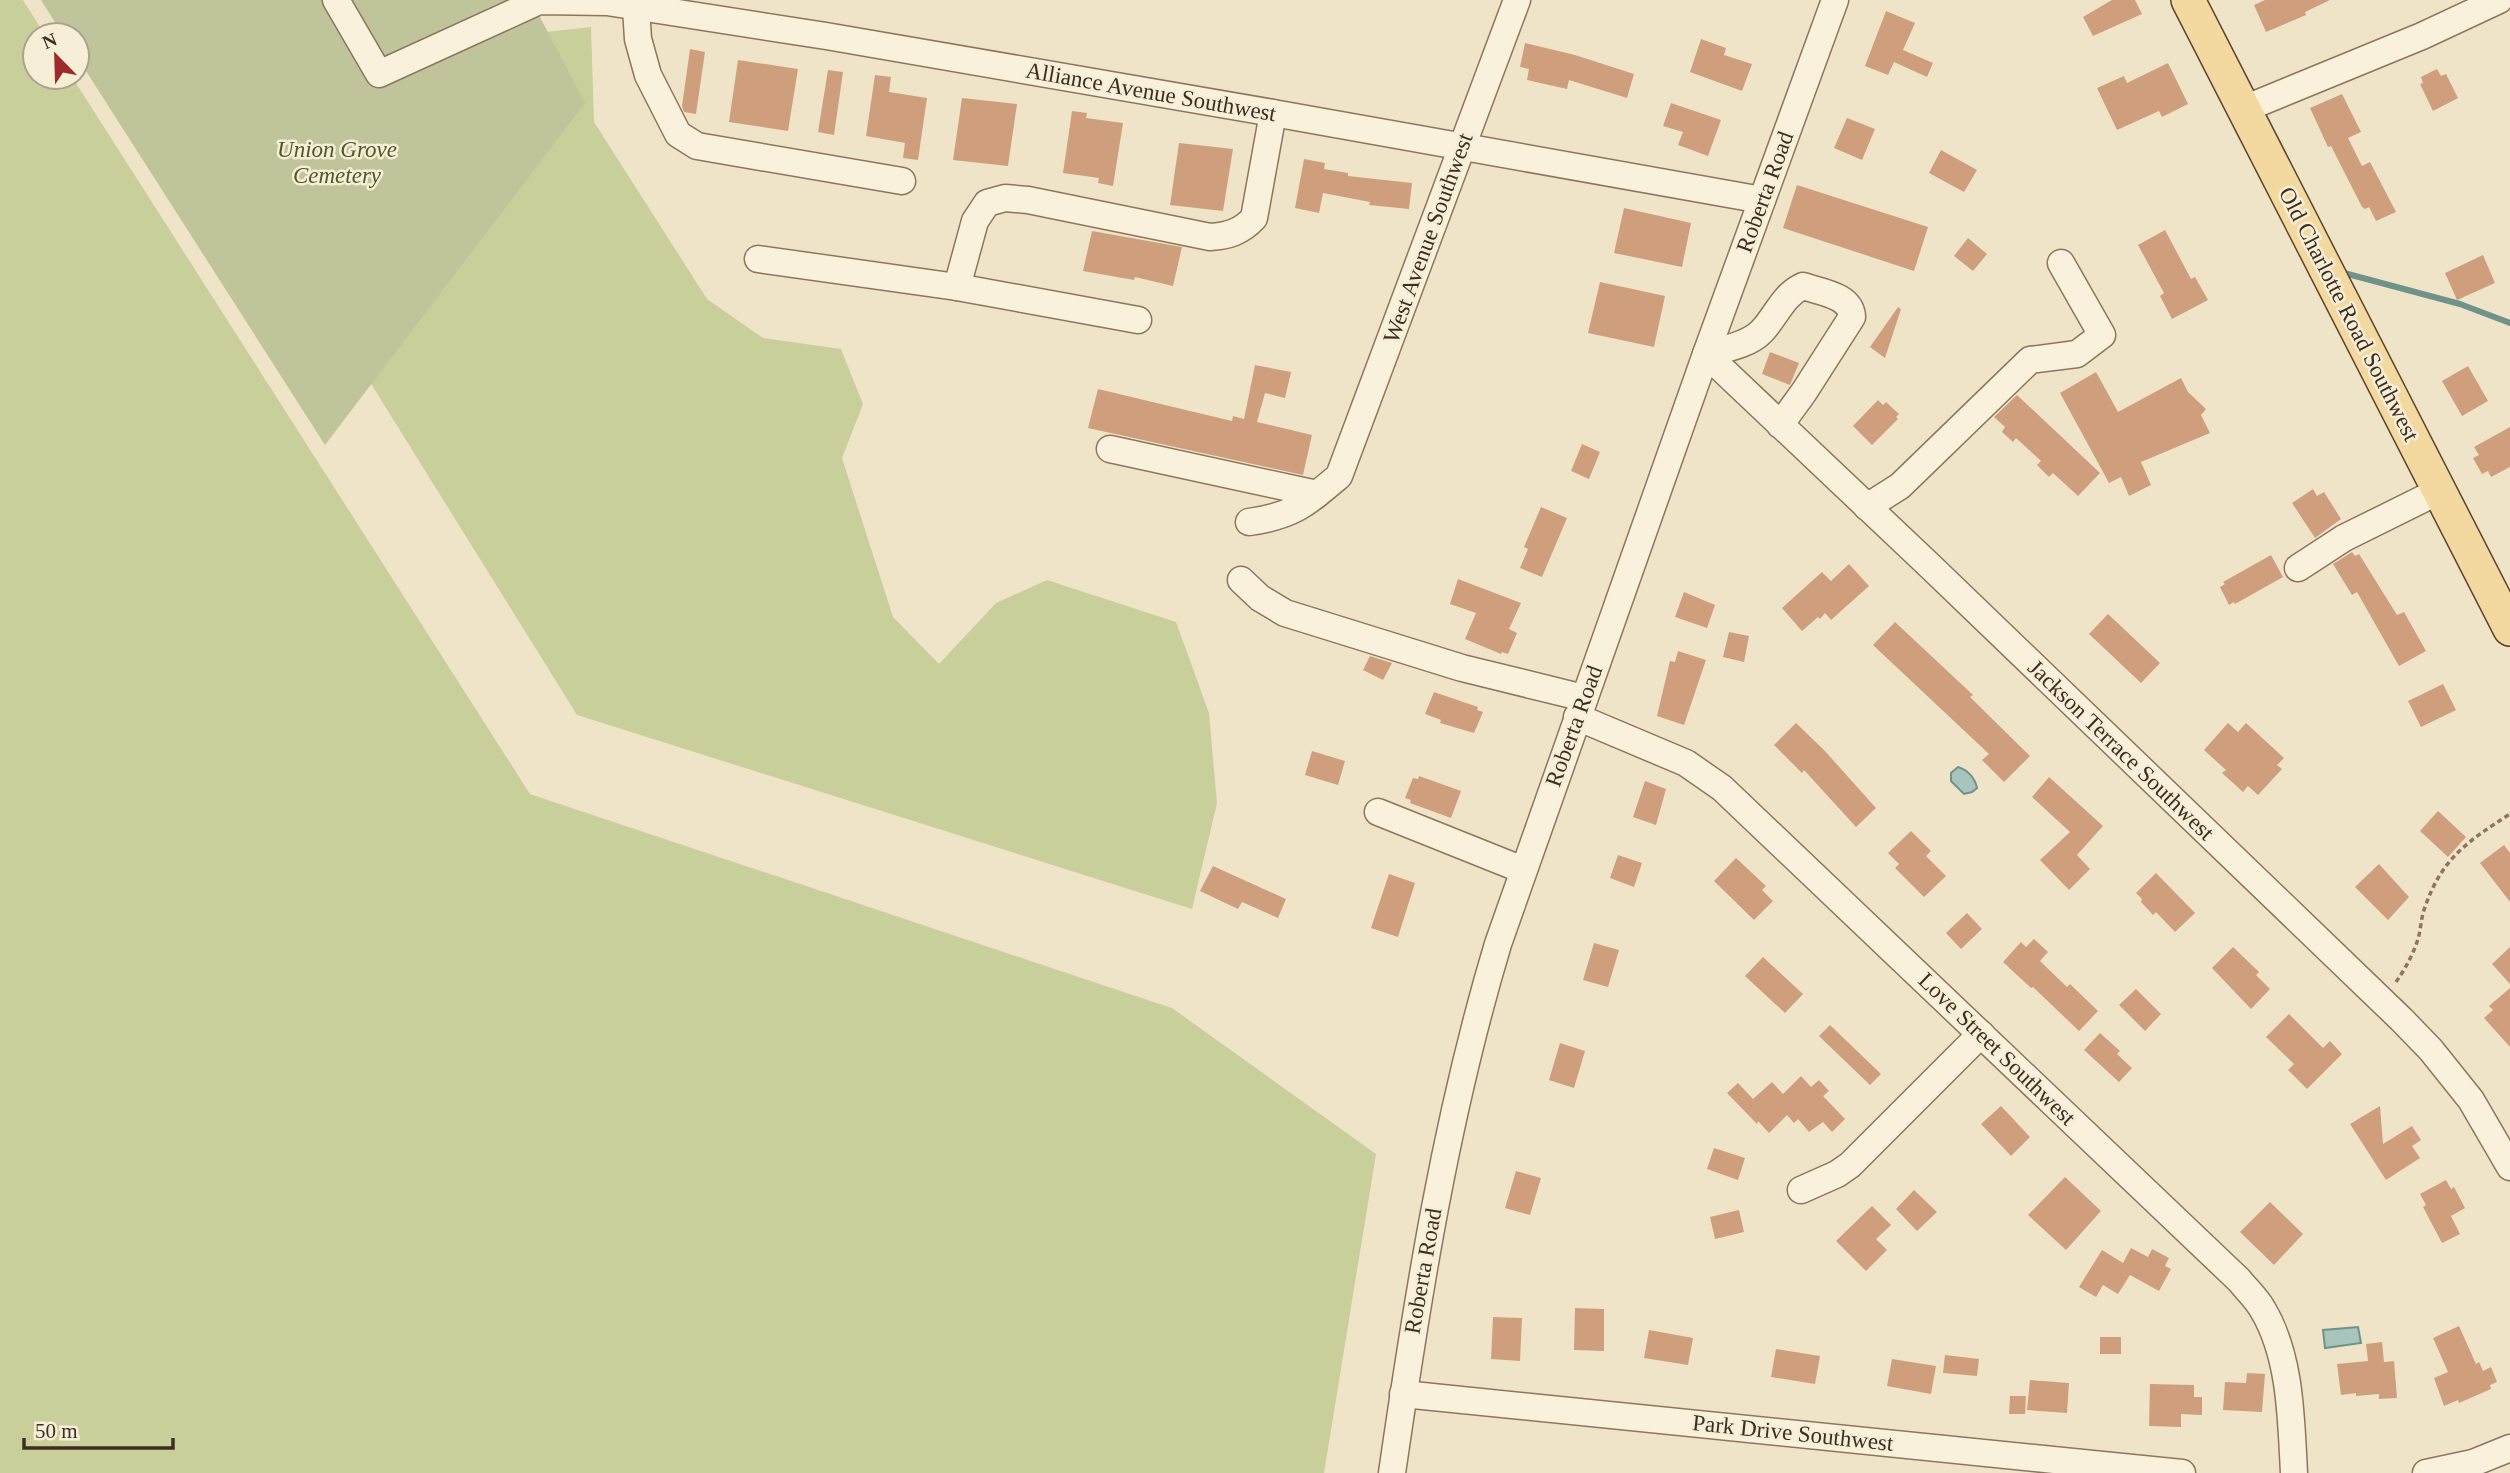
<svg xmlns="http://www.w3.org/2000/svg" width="2510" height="1473" font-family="'Times New Roman',serif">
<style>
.green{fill:#c9cf9b}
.cemetery{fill:#bfc49a}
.water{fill:#a9c4bc;stroke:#6f938a;stroke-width:2}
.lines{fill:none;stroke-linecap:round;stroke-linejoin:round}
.stream{stroke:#6f938a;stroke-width:6}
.building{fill:#cf9f7d}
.minor-casing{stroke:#8d765c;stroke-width:29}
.major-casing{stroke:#5b4430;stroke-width:36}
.path{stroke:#8d765c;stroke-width:3.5;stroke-dasharray:5 3.5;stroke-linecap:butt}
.minor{stroke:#faf1dc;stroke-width:26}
.major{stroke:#f3d9a0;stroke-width:33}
.labels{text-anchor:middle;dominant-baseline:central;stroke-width:5;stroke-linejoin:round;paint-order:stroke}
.street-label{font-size:23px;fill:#3d2e20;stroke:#f7eed8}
.park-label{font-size:23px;font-style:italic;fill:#4d5a26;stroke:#f7eed8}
</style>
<rect width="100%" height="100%" fill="#f0e4c8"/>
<g class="green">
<polygon points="0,0 23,0 45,35 35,35 35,77 72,77 530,794 1172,1008 1376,1154 1324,1473 0,1473"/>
<polygon points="591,27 594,122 707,299 763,338 841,349 863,404 842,458 893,617 939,664 996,603 1047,580 1176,622 1209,713 1217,803 1192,909 577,715 317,297 519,35"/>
</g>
<polygon class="cemetery" points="41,0 531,0 585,103 325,445 77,57 77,35 63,35"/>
<g class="water">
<path d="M1958 767C1968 770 1975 778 1977 788L1972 792 1964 794 1951 781V773Z"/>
<polygon points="2358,1327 2361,1343 2325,1348 2323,1330"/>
</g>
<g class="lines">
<polyline class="stream" points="2343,271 2344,273 2460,304 2510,323"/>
</g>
<g class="building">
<polygon points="2112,0 2135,0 2142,14 2093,36 2083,17"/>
<polygon points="2265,0 2330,0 2305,12 2306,15 2266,32 2254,5"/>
<polygon points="1886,11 1915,23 1903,50 1933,63 1927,77 1894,62 1888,75 1865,66"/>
<polygon points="1701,39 1726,48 1724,55 1752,64 1742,91 1690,72"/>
<polygon points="1525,43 1575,55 1634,74 1627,98 1569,80 1567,89 1527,80 1529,69 1520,67"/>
<polygon points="690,49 705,52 696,114 684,112 682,106"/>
<polygon points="738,60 798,69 788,131 729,122"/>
<polygon points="2168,63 2188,104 2162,117 2159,111 2117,130 2097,88 2124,76 2127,83"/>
<polygon points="2437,69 2441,76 2446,74 2458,98 2433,111 2420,84 2423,83 2421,77"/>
<polygon points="828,70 843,72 834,135 818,132"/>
<polygon points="875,75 891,77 889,92 927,98 918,160 903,158 905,143 866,136"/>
<polygon points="2342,94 2361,132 2348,138 2362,166 2370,162 2396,212 2376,221 2369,207 2365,209 2362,207 2331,146 2328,147 2310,108"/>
<polygon points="962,98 1017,104 1008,166 953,160"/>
<polygon points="1671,103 1721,120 1708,156 1678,145 1683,132 1663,126"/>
<polygon points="1072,111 1087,113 1086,118 1123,123 1113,186 1098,183 1099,178 1063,173"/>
<polygon points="1847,118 1875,129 1862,160 1834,148"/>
<polygon points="1179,143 1233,149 1223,211 1170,205"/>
<polygon points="1941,150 1977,170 1964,192 1929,173"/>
<polygon points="1304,159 1325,163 1324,169 1348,173 1348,176 1412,183 1409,209 1369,205 1370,202 1323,193 1319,213 1295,208"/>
<polygon points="1797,185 1928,227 1914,271 1783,228"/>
<polygon points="1624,208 1691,223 1682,267 1614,253"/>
<polygon points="2165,230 2191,279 2195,277 2208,300 2172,319 2160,296 2164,293 2138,245"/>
<polygon points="1092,231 1182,247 1173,286 1135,277 1134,280 1083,271"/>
<polygon points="1968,238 1987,254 1973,271 1954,256"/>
<polygon points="2483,255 2495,283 2457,300 2445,273"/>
<polygon points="1600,282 1665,296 1654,347 1588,333"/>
<polygon points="1898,307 1901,309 1885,358 1870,347"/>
<polygon points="1770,352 1799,363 1790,385 1762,374"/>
<polygon points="1255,365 1291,372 1285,398 1265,393 1257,422 1312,435 1303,475 1088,428 1098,389 1232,421 1233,416 1244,419"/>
<polygon points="2468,366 2488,401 2462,416 2442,381"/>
<polygon points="2096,372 2118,412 2181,378 2188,392 2206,409 2201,415 2210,433 2141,462 2151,485 2129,496 2121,477 2109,483 2060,393"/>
<polygon points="2017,395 2100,473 2078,496 2053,473 2049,477 2037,465 2041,461 2016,438 2013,442 2002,432 2005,427 1994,417"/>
<polygon points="1878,400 1883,405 1886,402 1899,414 1896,417 1898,419 1872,445 1853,426"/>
<polygon points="2510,427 2510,467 2491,477 2488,471 2482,474 2473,458 2479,455 2474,447"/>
<polygon points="1582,444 1600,452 1589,479 1571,471"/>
<polygon points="2313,489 2317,496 2324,492 2341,519 2315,538 2292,503"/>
<polygon points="1541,507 1567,518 1542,577 1520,568 1528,549 1524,547"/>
<polygon points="2352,552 2355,556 2359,554 2397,615 2404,612 2426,651 2399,666 2357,592 2352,595 2333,564"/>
<polygon points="2271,555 2283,577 2235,604 2234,602 2229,605 2220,587 2225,584 2223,582"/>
<polygon points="1849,564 1869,586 1831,620 1825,613 1820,619 1818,617 1802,631 1782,608 1822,572 1831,581"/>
<polygon points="1458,579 1521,603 1509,629 1517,633 1508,654 1502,652 1501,654 1465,639 1476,613 1450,604"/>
<polygon points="1684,592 1715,605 1707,628 1675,617"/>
<polygon points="2108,614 2160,663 2141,683 2089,634"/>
<polygon points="1895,622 1973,695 1970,697 2030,756 2004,782 1982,760 1989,754 1873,645"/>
<polygon points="1729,632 1749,636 1744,662 1723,657"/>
<polygon points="1678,651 1706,660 1684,725 1657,716 1670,661 1675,662"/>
<polygon points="1370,656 1392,663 1383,680 1363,670"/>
<polygon points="2443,684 2456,710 2421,727 2408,701"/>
<polygon points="1434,692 1478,707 1477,710 1483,712 1474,733 1440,723 1441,720 1425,714"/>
<polygon points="1796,723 1824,750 1876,808 1856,827 1804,770 1802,773 1774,745"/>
<polygon points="2228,723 2238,732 2246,723 2284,758 2277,765 2282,769 2258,795 2248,786 2243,792 2222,773 2226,770 2204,750"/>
<polygon points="1312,751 1345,761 1338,785 1305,775"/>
<polygon points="1419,776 1461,791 1451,818 1410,803 1411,800 1405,798 1413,778 1418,779"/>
<polygon points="2049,777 2103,826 2077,855 2090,869 2069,890 2040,860 2070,832 2032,797"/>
<polygon points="1645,781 1666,789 1656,825 1633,817"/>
<polygon points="2438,811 2466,837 2448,857 2420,831"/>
<polygon points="1911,831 1931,851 1926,856 1946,876 1924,897 1895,868 1899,864 1888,853"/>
<polygon points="2504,845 2510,853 2510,902 2480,863"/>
<polygon points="1618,855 1642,863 1634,887 1610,878"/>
<polygon points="1736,858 1766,886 1762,890 1773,901 1754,920 1714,881"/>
<polygon points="2379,864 2409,897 2388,920 2355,887"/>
<polygon points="1213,866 1286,899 1278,918 1242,902 1238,909 1200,891"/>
<polygon points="2156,873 2195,913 2175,932 2156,912 2153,915 2141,902 2142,899 2136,893"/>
<polygon points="1389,874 1415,883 1398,937 1371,928"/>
<polygon points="1967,913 1982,929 1961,949 1946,933"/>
<polygon points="2034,939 2048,952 2040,961 2067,987 2070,984 2098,1011 2079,1031 2033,987 2031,988 2003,962 2021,942 2026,947"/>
<polygon points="1594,943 1619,950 1608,987 1583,980"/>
<polygon points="2233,947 2259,972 2256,975 2270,989 2251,1009 2212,968"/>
<polygon points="2510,947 2510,984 2492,964"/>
<polygon points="1763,957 1803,994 1785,1013 1745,976"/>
<polygon points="2510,988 2510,1047 2484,1018 2493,1010 2489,1006"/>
<polygon points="2136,989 2161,1014 2145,1031 2119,1005"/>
<polygon points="2289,1014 2323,1048 2330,1041 2342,1054 2307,1089 2288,1070 2294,1064 2266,1037"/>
<polygon points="1830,1025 1881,1074 1870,1085 1819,1036"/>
<polygon points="2100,1033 2120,1051 2117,1054 2132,1068 2119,1082 2084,1050"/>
<polygon points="1560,1043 1585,1051 1574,1088 1549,1080"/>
<polygon points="1801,1076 1811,1087 1819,1080 1829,1091 1823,1096 1845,1119 1832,1132 1823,1122 1809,1132 1798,1119 1794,1123 1787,1115 1769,1133 1758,1121 1757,1124 1727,1093 1738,1083 1753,1099 1772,1082 1783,1094"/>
<polygon points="2001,1106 2030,1137 2011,1156 1981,1124"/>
<polygon points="2380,1106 2383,1144 2412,1126 2421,1140 2412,1146 2420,1158 2386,1180 2350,1124"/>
<polygon points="1714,1148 1745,1158 1738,1180 1707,1169"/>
<polygon points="1516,1171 1541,1178 1530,1215 1505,1208"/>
<polygon points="2065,1177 2101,1211 2066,1250 2028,1215"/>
<polygon points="2446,1180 2451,1189 2454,1187 2465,1208 2451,1216 2460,1234 2442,1243 2423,1207 2426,1205 2420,1194"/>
<polygon points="1914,1190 1937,1212 1917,1231 1896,1209"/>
<polygon points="2270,1202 2303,1234 2274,1265 2240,1232"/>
<polygon points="1872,1206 1891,1225 1876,1239 1887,1250 1866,1271 1836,1241"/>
<polygon points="1739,1210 1744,1232 1715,1239 1710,1217"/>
<polygon points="2131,1248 2148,1257 2152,1249 2169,1258 2165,1266 2171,1269 2159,1291 2130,1275 2118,1294 2103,1285 2096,1297 2079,1287 2102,1250 2123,1263"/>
<polygon points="1575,1308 1604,1309 1604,1351 1574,1350"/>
<polygon points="1493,1317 1522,1318 1520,1361 1491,1359"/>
<polygon points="2459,1326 2476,1364 2479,1362 2483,1371 2491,1367 2497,1382 2490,1385 2491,1389 2459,1403 2458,1400 2444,1406 2434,1378 2448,1372 2433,1338"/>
<polygon points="1649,1330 1693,1338 1688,1365 1644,1358"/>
<rect x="2100" y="1337" width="21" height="17"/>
<polygon points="2382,1342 2384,1362 2394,1361 2397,1398 2379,1399 2379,1394 2356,1396 2356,1393 2341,1395 2337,1364 2368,1361 2366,1344"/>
<polygon points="1776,1349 1820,1356 1815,1384 1771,1377"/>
<polygon points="1945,1355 1979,1359 1977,1376 1943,1373"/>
<polygon points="1892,1359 1936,1366 1931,1394 1887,1386"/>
<polygon points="2247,1373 2265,1374 2262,1412 2223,1410 2225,1382 2246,1383"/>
<polygon points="2030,1380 2069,1383 2067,1413 2027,1410"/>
<polygon points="2150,1384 2194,1385 2194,1397 2202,1397 2202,1415 2181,1414 2181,1427 2149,1426"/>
<polygon points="2010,1396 2026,1396 2025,1414 2009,1414"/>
</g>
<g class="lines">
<g class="minor-casing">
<g id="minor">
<polyline points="336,0 379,74 539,1 607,2 826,36 1273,113 1762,200"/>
<polyline points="636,8 638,39 648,75 678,134 697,146 902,181"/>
<polyline points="2244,109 2422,36 2499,0"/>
<polyline points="758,259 957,287 1138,320"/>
<path d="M957 287 975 221 987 203 1005 198 1028 200 1210 237C1228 236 1241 232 1254 218L1273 113"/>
<path d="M1780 425 1804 392 1852 317C1851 295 1820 292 1803 286 1783 295 1777 315 1762 331 1749 345 1724 349 1706 354L1930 566 2401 1019 2431 1050 2471 1100 2510 1167"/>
<polyline points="1110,449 1317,494"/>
<polyline points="1867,507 1900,486 2030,360 2077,354 2102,335 2061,263"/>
<path d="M1249 522C1293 516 1306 504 1339 476L1517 0"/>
<polyline points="2298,568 2344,538 2439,491"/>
<polyline points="1241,580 1260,598 1285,613 1462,668 1584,698"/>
<path d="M1577 717 1686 763 1722 788 2239 1280C2247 1290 2257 1299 2263 1310 2291 1357 2291 1419 2294 1473"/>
<polyline points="1378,812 1523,870"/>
<polyline points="1801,1190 1837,1174 1850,1165 1981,1034"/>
<polyline points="1403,1394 2182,1473"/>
<path d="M1392 1473C1418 1294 1446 1117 1498 944L1706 354 1835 0"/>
<polyline points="2426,1473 2473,1463 2510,1448"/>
</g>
</g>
<g class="major-casing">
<polyline id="major" points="2188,0 2510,629"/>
</g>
<path class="path" d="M2396 982C2405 969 2413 955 2418 939 2421 929 2421 917 2425 907 2442 858 2468 841 2510 814"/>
<use href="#minor" class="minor"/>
<use href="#major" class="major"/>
</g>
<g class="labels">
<g class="street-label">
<text transform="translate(1151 92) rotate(10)">Alliance Avenue Southwest</text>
<text transform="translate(1765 192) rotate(-70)">Roberta Road</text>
<text transform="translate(1428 238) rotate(-70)">West Avenue Southwest</text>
<text transform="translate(2349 314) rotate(63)">Old Charlotte Road Southwest</text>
<text transform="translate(1574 726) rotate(-70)">Roberta Road</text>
<text transform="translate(2121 750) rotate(44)">Jackson Terrace Southwest</text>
<text transform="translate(1997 1049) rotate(44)">Love Street Southwest</text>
<text transform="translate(1423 1271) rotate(-80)">Roberta Road</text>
<text transform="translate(1793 1433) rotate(6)">Park Drive Southwest</text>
</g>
<g class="park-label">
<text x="337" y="149">Union Grove<tspan x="337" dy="26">Cemetery</tspan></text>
</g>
</g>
<g transform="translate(56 56) rotate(337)"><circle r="33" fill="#f7eed8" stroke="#ada18e" stroke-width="2"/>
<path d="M0-5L12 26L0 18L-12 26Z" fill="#9e2a2b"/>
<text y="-10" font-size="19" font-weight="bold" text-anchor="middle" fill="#3d2e20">N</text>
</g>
<path d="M24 1438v10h149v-10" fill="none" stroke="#3d2e20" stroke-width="3.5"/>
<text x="35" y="1438" font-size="21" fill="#3d2e20" stroke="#f7eed8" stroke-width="5" paint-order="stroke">50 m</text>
</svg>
